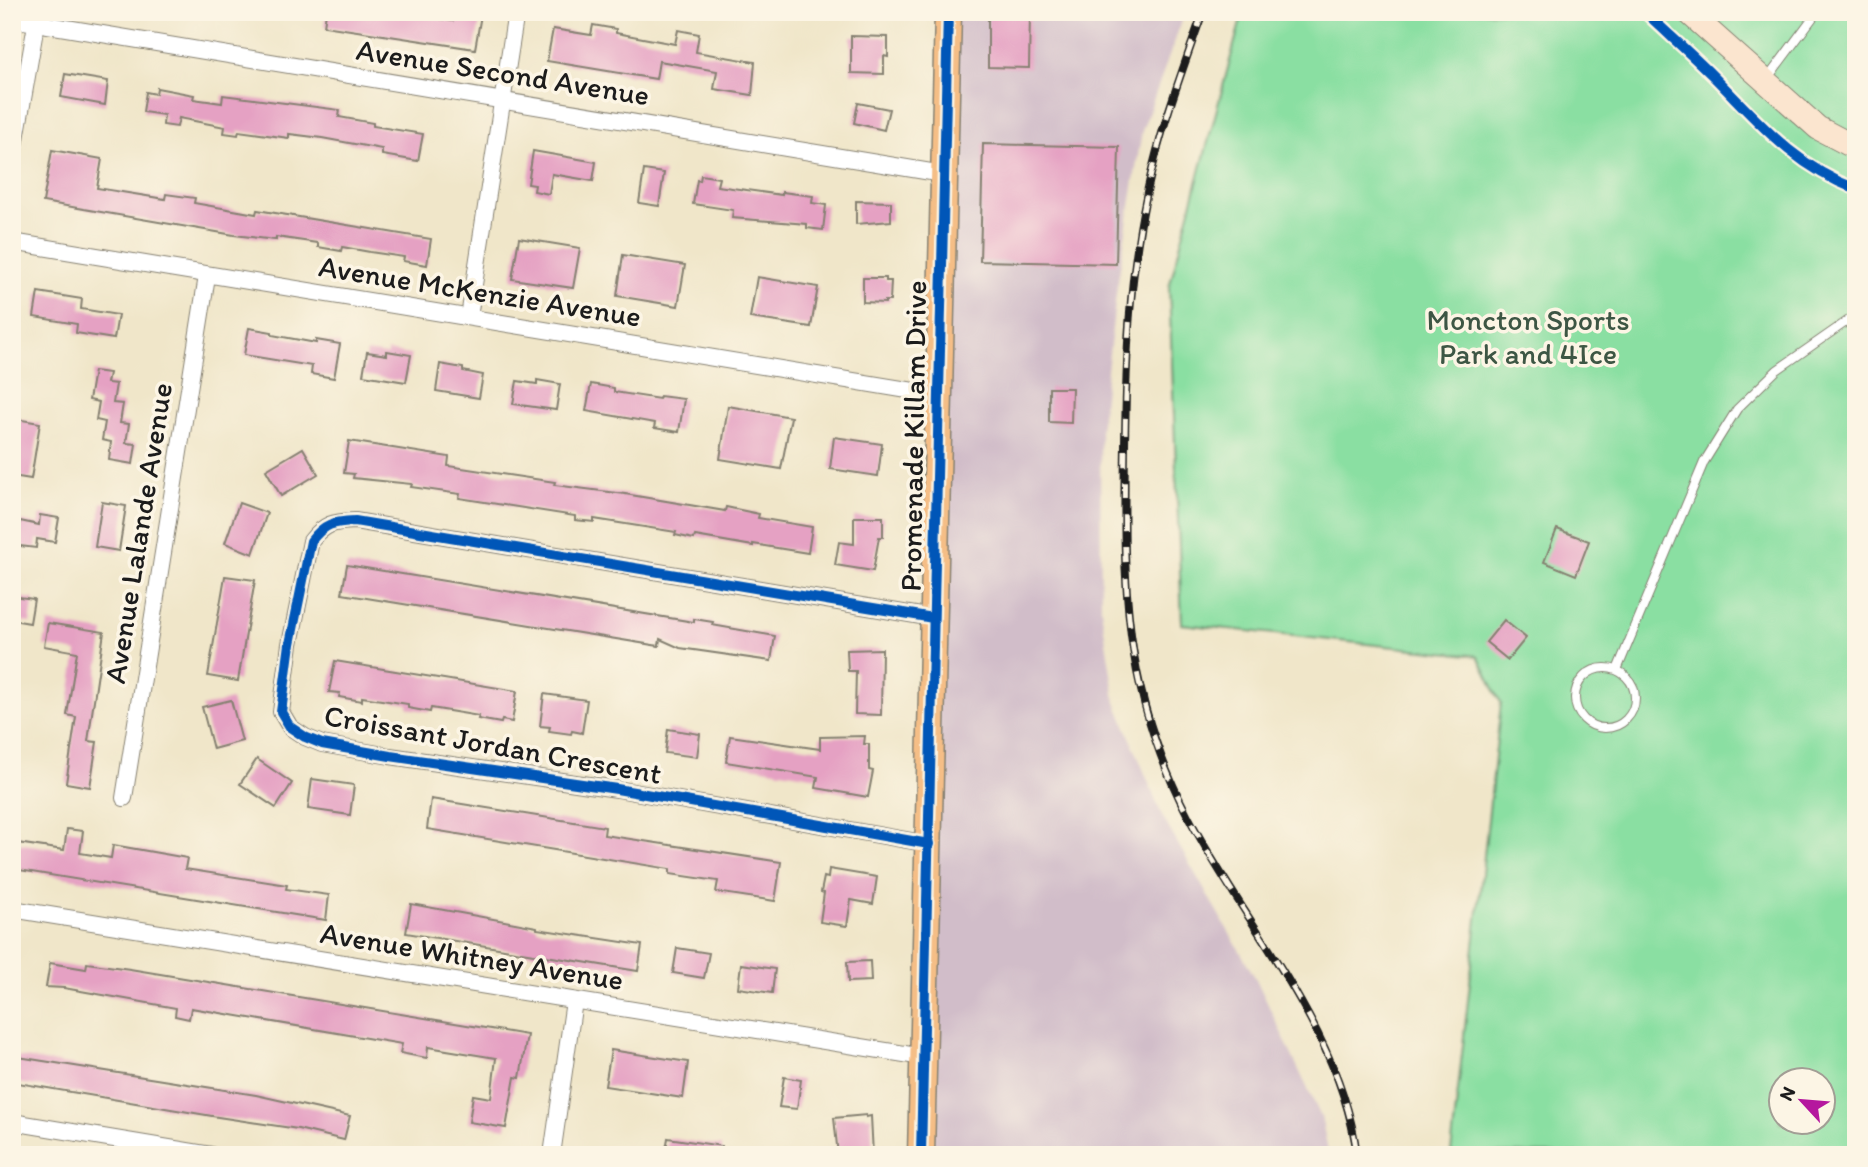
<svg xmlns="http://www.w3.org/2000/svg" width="1868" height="1167" font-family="Itim,sans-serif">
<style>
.industrial{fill:#d1bdc9}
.green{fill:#8adfa2;stroke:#537e5f;stroke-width:2;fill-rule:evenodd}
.building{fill:#e5a1c3}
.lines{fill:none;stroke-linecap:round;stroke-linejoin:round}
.lane-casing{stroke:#868172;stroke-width:10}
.street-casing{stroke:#868172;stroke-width:18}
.secondary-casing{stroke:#868172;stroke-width:25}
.primary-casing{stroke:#868172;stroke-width:29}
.lane{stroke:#fff;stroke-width:8}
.street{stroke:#fff;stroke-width:16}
.secondary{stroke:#fbe5cf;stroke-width:23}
.primary{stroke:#f5be86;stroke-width:26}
.rail-casing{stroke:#1c1c1c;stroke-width:8}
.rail{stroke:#fcf5e5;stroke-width:5;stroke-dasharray:16;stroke-linecap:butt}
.cycleway-casing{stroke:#fcf5e5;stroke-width:15}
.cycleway{stroke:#0057b8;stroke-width:10}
.labels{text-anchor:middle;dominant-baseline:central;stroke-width:7;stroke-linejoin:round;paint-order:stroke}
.street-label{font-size:30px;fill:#1c1c1c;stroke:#fcf5e5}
.park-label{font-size:30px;fill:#3d5644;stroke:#fcf5e5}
</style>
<rect width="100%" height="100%" fill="#fcf5e5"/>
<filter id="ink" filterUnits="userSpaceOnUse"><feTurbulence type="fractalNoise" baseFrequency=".0143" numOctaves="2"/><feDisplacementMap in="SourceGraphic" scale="14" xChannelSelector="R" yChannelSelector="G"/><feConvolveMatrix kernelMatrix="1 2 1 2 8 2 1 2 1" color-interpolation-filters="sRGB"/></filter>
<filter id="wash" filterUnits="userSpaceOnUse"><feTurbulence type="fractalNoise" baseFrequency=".00686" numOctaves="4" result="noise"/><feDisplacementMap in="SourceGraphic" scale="28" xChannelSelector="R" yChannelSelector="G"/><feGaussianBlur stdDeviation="1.57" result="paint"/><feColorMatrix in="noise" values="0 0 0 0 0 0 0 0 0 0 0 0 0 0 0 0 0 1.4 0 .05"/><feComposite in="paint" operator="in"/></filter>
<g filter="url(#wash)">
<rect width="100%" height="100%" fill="#f0e6c9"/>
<polygon class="industrial" points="943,12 1185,12 1142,131 1117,286 1100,430 1101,609 1115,700 1163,818 1256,979 1321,1117 1329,1155 918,1155"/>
<path class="green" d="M1243 12H1856V1155L1451 1153 1501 703 1478 656 1182 624 1169 287ZM1780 1080H1822V1122H1780Z"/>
<g id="blocks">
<g class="building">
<polygon points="326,12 399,12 453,21 454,12 481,15 475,49 324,26"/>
<polygon points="988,12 1030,12 1029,68 988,67"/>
<polygon points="593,25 616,29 616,33 675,44 678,30 699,34 696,52 755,62 752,95 714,89 717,71 659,61 656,79 547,61 553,29 591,35"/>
<polygon points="851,36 888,37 888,57 884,56 884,74 851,73"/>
<polygon points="65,74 108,81 105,105 61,97"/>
<polygon points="157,88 194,95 193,99 222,103 223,95 340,110 339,117 373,123 373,126 423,134 418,161 382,155 382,149 322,138 289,134 289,138 239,131 238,135 224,133 225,127 179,118 177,127 163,125 164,115 143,112 146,92 156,94"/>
<polygon points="858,103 889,109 884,130 854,123"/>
<polygon points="983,144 1119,147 1116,264 980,261"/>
<polygon points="52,150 102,159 97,188 165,199 166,194 195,198 194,203 256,214 257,210 431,239 427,265 403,261 404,257 370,252 342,247 341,251 318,247 318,243 276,237 276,240 234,235 43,202"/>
<polygon points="533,151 596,162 593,181 552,174 549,194 534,191 535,185 528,184"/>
<polygon points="644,170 664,173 659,206 639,203"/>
<polygon points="701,175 719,178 717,186 782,195 782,192 813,196 812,203 826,205 823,230 807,228 807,224 732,218 733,210 693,204 697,180 700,181"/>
<polygon points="856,201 891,202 891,221 856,224"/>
<polygon points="519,238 580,248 573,288 512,279"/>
<polygon points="623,255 685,265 678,306 617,296"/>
<polygon points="757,277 818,287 811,327 750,318"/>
<polygon points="863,278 886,278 886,281 891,281 890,301 885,301 885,303 863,302"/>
<polygon points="38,292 82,299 81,309 118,315 114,339 76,333 77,324 34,317"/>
<polygon points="249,328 272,332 272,335 316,343 316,340 340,344 334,378 311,374 312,366 244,355"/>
<polygon points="387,351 411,355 406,382 363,375 367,352 387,355"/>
<polygon points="440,364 463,368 463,371 483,375 479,398 436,391"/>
<polygon points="94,371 109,373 107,383 116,384 113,403 123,404 120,423 129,424 126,443 136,444 133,464 109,460 111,442 102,440 105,422 96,420 99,402 89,400"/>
<polygon points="537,380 560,384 556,410 513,404 517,381 537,384"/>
<polygon points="591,384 614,388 614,392 659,399 660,396 684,399 679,432 654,428 655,423 586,411"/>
<polygon points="1049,388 1072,388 1071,423 1049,422"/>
<polygon points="728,406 791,417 781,469 720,459"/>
<polygon points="16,419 40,423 31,479 12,476 12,441"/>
<polygon points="834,437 882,444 878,476 830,469"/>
<polygon points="349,441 449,457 448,466 555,482 554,485 625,494 725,511 726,507 759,514 758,518 812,527 808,553 753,544 753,546 695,536 694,539 675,535 676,532 594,519 594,522 575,520 575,516 459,498 460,494 411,487 412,484 353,478 354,474 344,473"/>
<polygon points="303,448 318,474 281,496 266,470"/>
<polygon points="102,502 126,506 119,551 95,547"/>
<polygon points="239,503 267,513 253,554 225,543"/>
<polygon points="40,515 59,518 55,542 37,539 36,548 12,545 12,530 18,531 20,521 39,525"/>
<polygon points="854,517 883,517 883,537 879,537 873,571 835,565 839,542 854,544"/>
<polygon points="1557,529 1589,541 1576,575 1544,562"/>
<polygon points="347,565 694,622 694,619 713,622 712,625 775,636 771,661 680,648 660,639 659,646 342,594"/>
<polygon points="225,576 255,580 238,681 208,676"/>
<polygon points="12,596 34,599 30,623 12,620"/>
<polygon points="1504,620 1526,638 1508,660 1486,642"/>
<polygon points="48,623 104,632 88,741 97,742 90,787 66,783 76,717 67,715 77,652 44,646"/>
<polygon points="882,649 881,715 855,714 856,671 848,671 847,650"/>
<polygon points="335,661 517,691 512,722 502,720 501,723 478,719 479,716 431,708 430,712 408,708 408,704 362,697 362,701 339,697 340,693 329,692"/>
<polygon points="544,694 587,700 582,733 572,731 571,734 549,731 550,727 540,726"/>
<polygon points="231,700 242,741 213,749 202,707"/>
<polygon points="668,729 700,734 697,757 665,753"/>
<polygon points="730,736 820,749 820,737 865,736 864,744 869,744 869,770 873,771 868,797 816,788 818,777 726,762"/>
<polygon points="257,759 292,783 276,808 240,784"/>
<polygon points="312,779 354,785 350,815 308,809"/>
<polygon points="431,799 605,827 604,835 781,862 775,901 716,892 718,881 670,874 670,869 427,829"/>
<polygon points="67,829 83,831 80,853 111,858 113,845 187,858 185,869 287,885 286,889 329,895 326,920 13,869 17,843 64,850"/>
<polygon points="829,869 877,877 873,904 851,900 847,926 820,922 824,893 821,892 824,877 828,878"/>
<polygon points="411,904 537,927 537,929 642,945 638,971 406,933"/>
<polygon points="677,948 709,953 704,978 673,973"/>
<polygon points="870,961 871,981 848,982 847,962"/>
<polygon points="50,963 86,969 87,963 130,969 527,1035 520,1078 515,1077 506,1128 469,1122 473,1095 491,1098 496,1058 428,1047 427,1058 400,1053 402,1044 191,1008 189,1019 175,1016 176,1008 64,988 46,987"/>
<polygon points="741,964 775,969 772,993 738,988"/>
<polygon points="611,1050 688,1062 683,1098 605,1086"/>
<polygon points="12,1056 256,1095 350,1116 344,1140 298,1129 218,1117 12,1082"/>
<polygon points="784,1077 801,1080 797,1109 779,1107"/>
<polygon points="866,1115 866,1117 871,1116 873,1155 838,1155 834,1118"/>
<polygon points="668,1138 722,1146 722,1155 665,1155"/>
</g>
</g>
</g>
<g filter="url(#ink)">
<use href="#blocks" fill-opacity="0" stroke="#868172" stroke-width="2"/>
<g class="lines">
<g class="lane-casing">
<g id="lane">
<polyline points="1767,79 1817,12"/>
<circle cx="1605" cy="698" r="30"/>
<polyline points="1617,670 1704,462 1737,409 1777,370 1856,315"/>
</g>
</g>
<g class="street-casing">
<g id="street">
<polyline points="12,19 943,174"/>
<polyline points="12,162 38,13"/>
<polyline points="12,242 938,395"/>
<polyline points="469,317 516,12"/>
<polyline points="124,798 207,276"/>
<path d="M929 844 617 789 390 756 322 744 305 737 290 727 281 712 290 644 311 541C325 523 333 522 355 521L933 618"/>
<polyline points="12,909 923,1057"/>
<polyline points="12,1122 211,1155"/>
<polyline points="552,1155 574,1001"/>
</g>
</g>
<g class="secondary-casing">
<polyline id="secondary" points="1688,12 1818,128 1856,148"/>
</g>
<g class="primary-casing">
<polyline id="primary" points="921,1155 948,12"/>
</g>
<use href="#lane" class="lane"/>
<use href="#street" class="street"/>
<use href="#secondary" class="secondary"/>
<use href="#primary" class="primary"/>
<g class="rail-casing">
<path id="rail" d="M1203 12C1182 71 1160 130 1147 192 1129 275 1126 359 1125 445 1123 582 1122 690 1188 816 1245 926 1341 1029 1357 1155"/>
</g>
<use href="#rail" class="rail"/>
<g class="cycleway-casing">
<g id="cycleway">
<path d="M1645 12C1667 33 1691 54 1712 75 1758 121 1793 165 1856 189"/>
<path d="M929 844 617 789 390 756 322 744 305 737 290 727 281 712 290 644 311 541C325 523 333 522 355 521L933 618"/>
<polyline points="921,1155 948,12"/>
</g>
</g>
<use href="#cycleway" class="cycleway"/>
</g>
</g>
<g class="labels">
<g class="street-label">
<text transform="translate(503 72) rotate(9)">Avenue Second Avenue</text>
<text transform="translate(480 291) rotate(9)">Avenue McKenzie Avenue</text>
<text transform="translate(913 436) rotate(-89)">Promenade Killam Drive</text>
<text transform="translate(138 533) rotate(-81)">Avenue Lalande Avenue</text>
<text transform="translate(493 744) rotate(10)">Croissant Jordan Crescent</text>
<text transform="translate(472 956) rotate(9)">Avenue Whitney Avenue</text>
</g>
<g class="park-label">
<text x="1528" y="319">Moncton Sports<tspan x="1528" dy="34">Park and 4Ice</tspan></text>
</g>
</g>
<rect width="1868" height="1167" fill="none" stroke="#fcf5e5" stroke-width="42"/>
<g transform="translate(1802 1101) rotate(296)"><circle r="33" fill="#fcf5e5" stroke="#a29e95" stroke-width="2"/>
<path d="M0-5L12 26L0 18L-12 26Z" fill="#b5179e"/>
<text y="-10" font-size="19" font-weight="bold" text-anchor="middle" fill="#1c1c1c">N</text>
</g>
</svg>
